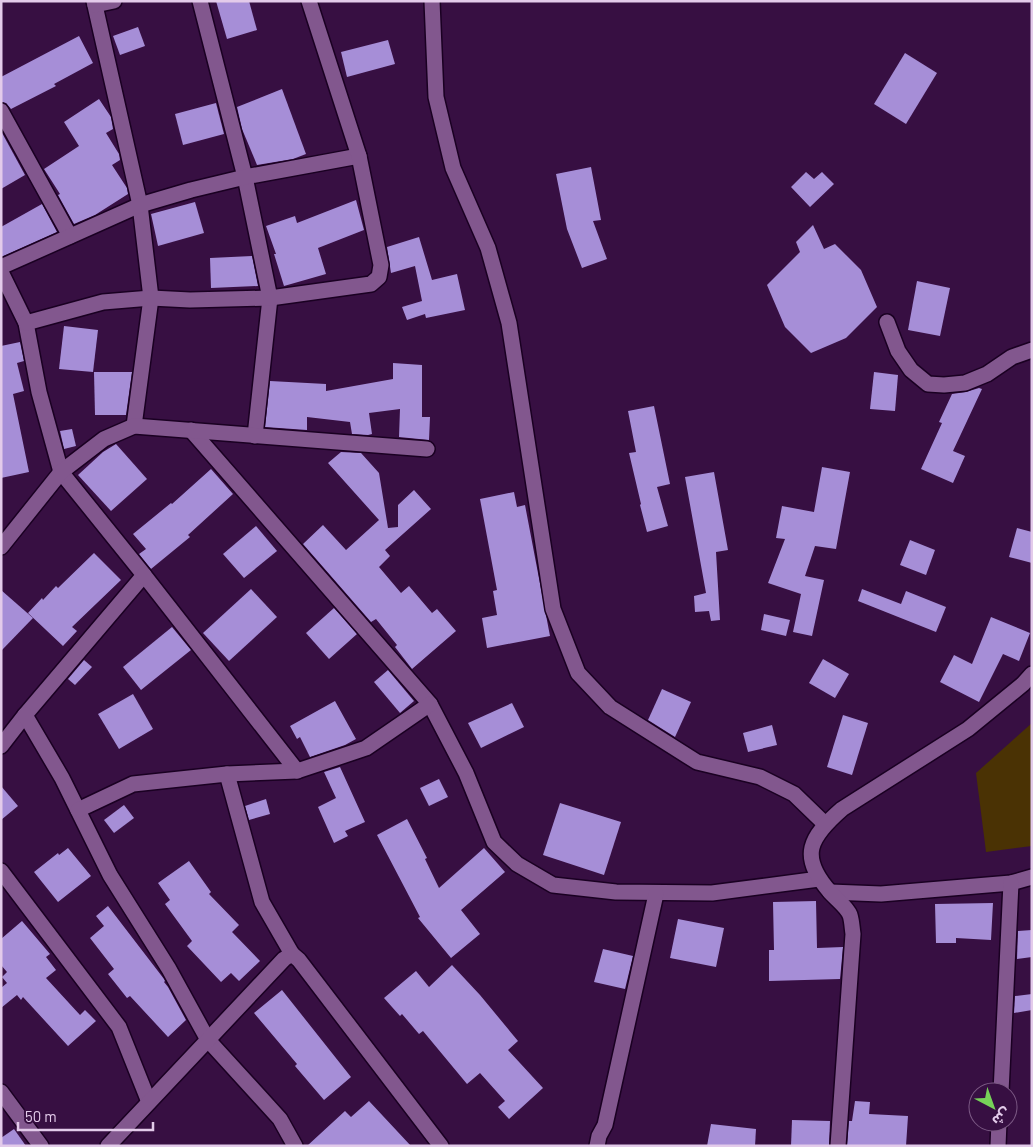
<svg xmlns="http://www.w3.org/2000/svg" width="1033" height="1147" font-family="Barlow,'Noto Sans Arabic',sans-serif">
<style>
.green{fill:#4a3204}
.building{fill:#a68ed7}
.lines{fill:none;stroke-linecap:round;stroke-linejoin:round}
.minor-casing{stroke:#1a0022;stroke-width:18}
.minor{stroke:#82578e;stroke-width:15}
</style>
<rect width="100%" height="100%" fill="#370f42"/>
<polygon class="green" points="1032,723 1032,846 986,852 976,773"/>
<g class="building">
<polygon points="216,1 249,1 257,30 227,39"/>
<polygon points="138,27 145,46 120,55 113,36"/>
<polygon points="79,36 93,63 54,84 56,86 11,109 6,103 1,102 1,77"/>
<polygon points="388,40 395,64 347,77 341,52"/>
<polygon points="905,53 937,73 906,124 874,104"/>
<polygon points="282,89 306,154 293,159 257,165 242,129 237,107"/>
<polygon points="99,99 111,117 113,129 106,133 119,154 120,160 112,165 127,188 128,194 95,215 74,224 58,195 60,194 44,169 79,146 64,122"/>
<polygon points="216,103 224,134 183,145 175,114"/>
<polygon points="1,131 25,175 1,189"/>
<polygon points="591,167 601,220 593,221 607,259 582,268 567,229 556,174"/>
<polygon points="806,172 814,179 822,172 834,184 810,207 791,187"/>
<polygon points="356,200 364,230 318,248 326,274 284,286 274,254 276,254 266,226 295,216 297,223"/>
<polygon points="195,202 204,233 158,246 151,214"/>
<polygon points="42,204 57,232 1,257 1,227"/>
<polygon points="813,225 824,249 835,244 861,270 877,307 846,338 811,353 785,327 767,285 800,252 796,242"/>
<polygon points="419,237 432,280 457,274 465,310 426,318 425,314 407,320 402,307 422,301 415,266 391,273 387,247"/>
<polygon points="252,256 258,286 211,288 210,258"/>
<polygon points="917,281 950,288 940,336 908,330"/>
<polygon points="64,326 98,330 93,372 59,369"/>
<polygon points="20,342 24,361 17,363 24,391 13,394 29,472 1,478 1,346"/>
<polygon points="393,363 422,365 422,417 430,417 429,440 399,437 400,409 369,413 372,434 368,435 352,434 350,422 307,417 307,430 265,427 270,381 326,384 326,391 393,379"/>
<polygon points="94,372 132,372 126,415 95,415"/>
<polygon points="874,372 898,375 895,411 870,409"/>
<polygon points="979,388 982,389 953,451 965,456 953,483 921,469 942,423 939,422 952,394 966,392"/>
<polygon points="654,406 670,484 657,487 668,526 647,532 640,505 641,504 629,453 636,452 628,411"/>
<polygon points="72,429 76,446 64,449 60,431"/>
<polygon points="116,444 147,479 111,511 78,475 103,452"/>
<polygon points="341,452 361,453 379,473 388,528 398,527 398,505 414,490 431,509 385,550 390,556 379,567 401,593 409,586 432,613 437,609 456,631 412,669 395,647 397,645 376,619 371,622 303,544 323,525 346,550 379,520 328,463"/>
<polygon points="822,467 850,472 836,549 815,546 805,576 824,580 812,636 793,632 801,594 768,583 785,539 776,538 782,506 814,512"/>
<polygon points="211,469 233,494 188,535 190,537 151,569 139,554 146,549 133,534 171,503 172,504"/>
<polygon points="714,472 728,550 716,552 720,620 711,621 709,611 695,612 694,596 706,593 685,477"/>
<polygon points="514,492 517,507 525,505 550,636 487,648 482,618 497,615 493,591 497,590 480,499"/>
<polygon points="256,526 277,551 244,578 223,554"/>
<polygon points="1017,528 1032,532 1032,563 1009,557"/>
<polygon points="910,540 935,550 926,575 900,565"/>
<polygon points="94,553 121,580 72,627 77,631 63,646 28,613 42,598 43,600 56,586 58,588"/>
<polygon points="251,589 277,617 229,661 203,633"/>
<polygon points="862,589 901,604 906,591 946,607 936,632 858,601"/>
<polygon points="1,590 33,618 1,651"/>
<polygon points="334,608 357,634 329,659 306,633"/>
<polygon points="764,614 790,620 786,636 761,630"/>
<polygon points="991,617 1030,633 1019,661 1003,654 979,702 940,682 954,655 972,664"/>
<polygon points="172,627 191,650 141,690 123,667"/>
<polygon points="823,659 849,674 835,698 809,683"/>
<polygon points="84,660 92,667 75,685 68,679"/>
<polygon points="388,670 414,701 400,713 374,682"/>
<polygon points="662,689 691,702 675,737 648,720"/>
<polygon points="133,694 153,729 119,749 98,714"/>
<polygon points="335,701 356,739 345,745 310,757 300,737 297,739 290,726"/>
<polygon points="512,703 524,727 481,748 468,723"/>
<polygon points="843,715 868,723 852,775 827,767"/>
<polygon points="772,725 777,745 748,752 743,733"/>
<polygon points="340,767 365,822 345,831 348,836 334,843 318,807 336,798 324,772"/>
<polygon points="439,779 448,797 429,806 420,788"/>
<polygon points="1,786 18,806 1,820"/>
<polygon points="266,799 270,814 249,820 245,806"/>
<polygon points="560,803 621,822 604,875 543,855"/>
<polygon points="124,805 134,818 114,833 104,820"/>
<polygon points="407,819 427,858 425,859 439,888 484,848 505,872 461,910 480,934 451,958 418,918 420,917 377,835"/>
<polygon points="68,848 91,876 58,902 34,872 58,853 59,855"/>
<polygon points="189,861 211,892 209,894 239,925 232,932 260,961 239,981 231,973 221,982 187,946 192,941 165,904 170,900 158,883"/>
<polygon points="816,901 817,948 843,947 840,979 769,981 769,950 774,950 773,902"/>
<polygon points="993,903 991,940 956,938 956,943 936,943 935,904"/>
<polygon points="108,906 164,979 165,981 164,982 168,987 186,1020 168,1037 130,996 127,998 108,974 114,969 90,938 104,926 96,916"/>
<polygon points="678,919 724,928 716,967 670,958"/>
<polygon points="22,921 50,954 46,957 56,970 46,978 80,1015 85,1010 96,1021 68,1046 23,997 21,1000 17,995 1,1008 1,988 7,983 2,977 7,972 1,965 1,939"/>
<polygon points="1032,930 1032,957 1017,959 1018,931"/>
<polygon points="603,949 633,956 625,989 594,982"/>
<polygon points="452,965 480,995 518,1041 508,1050 543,1088 509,1119 498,1107 505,1101 480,1073 467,1084 423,1031 419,1034 402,1014 400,1016 384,998 416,971 429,987"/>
<polygon points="282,990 351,1077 324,1100 295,1066 297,1064 254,1013"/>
<polygon points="1032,994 1032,1010 1014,1013 1015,996"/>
<polygon points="369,1101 411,1146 307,1146 345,1111 351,1117"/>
<polygon points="855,1101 870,1102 869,1114 908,1116 906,1146 847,1146 849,1121 852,1121"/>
<polygon points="792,1120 830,1121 829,1146 791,1146"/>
<polygon points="711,1124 756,1129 755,1146 707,1146"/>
<polygon points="14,1129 26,1146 1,1146 1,1138"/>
</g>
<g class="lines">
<g class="minor-casing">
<g id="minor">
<polyline points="94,1 140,205 151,298 134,426"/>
<polyline points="200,1 245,177 270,298 255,436"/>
<polyline points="432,1 436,97 453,168 488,248 509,323 553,609 578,673 610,707 697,762 760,777 794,794 825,824"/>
<polyline points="95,5 114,1"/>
<polyline points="1,111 70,236"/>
<polyline points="1,267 140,205 191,190 245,177 359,156"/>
<polyline points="1,272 26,323 39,392 61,472 144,575 25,715 1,746"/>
<polyline points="887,322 898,351 911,370 928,384 944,385 965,383 987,374 1012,357 1032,350"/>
<polyline points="26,323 103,302 151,298 190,300 270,298 371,284 379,277 381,265 359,156 309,1"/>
<polyline points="191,430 430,704 466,773 494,842 517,864 553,885 616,892 712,893 819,879"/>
<polyline points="1,547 61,472 104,439 134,426 427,449"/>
<polyline points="144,575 297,771"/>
<polyline points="25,715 62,778 110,875 169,969 208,1040 280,1119 295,1146"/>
<polyline points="227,774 262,902 292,954"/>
<polyline points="78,810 133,784 227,774 297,771 366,748 430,704"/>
<polyline points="1,871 119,1027 149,1102"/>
<polyline points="830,892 881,894 1011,883 1032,877"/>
<polyline points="1,1092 41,1146"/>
<polyline points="1001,1092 1011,883"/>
<polyline points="108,1146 284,959 292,954 299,960 441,1146"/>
<polyline points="597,1146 599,1136 605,1125 656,894"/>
<path d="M838 1146 853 934C852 928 852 921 850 915 847 907 836 899 830 892 798 856 810 837 842 809L968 729 1023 684 1032 674"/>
<polyline points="998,1146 999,1122"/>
</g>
</g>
<use href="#minor" class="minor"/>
</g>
<rect width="1033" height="1147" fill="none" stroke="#e3cbea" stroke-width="5"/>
<g transform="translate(993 1107) rotate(139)"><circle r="24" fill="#370f42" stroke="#7c5a85"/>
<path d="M0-4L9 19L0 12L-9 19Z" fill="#77d259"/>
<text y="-8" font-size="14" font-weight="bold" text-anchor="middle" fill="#e3cbea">ش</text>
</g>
<path d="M18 1122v8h135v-8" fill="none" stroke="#e3cbea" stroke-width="2.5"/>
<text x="25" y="1122" font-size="15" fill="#e3cbea" stroke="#370f42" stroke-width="4" paint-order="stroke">50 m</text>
</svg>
